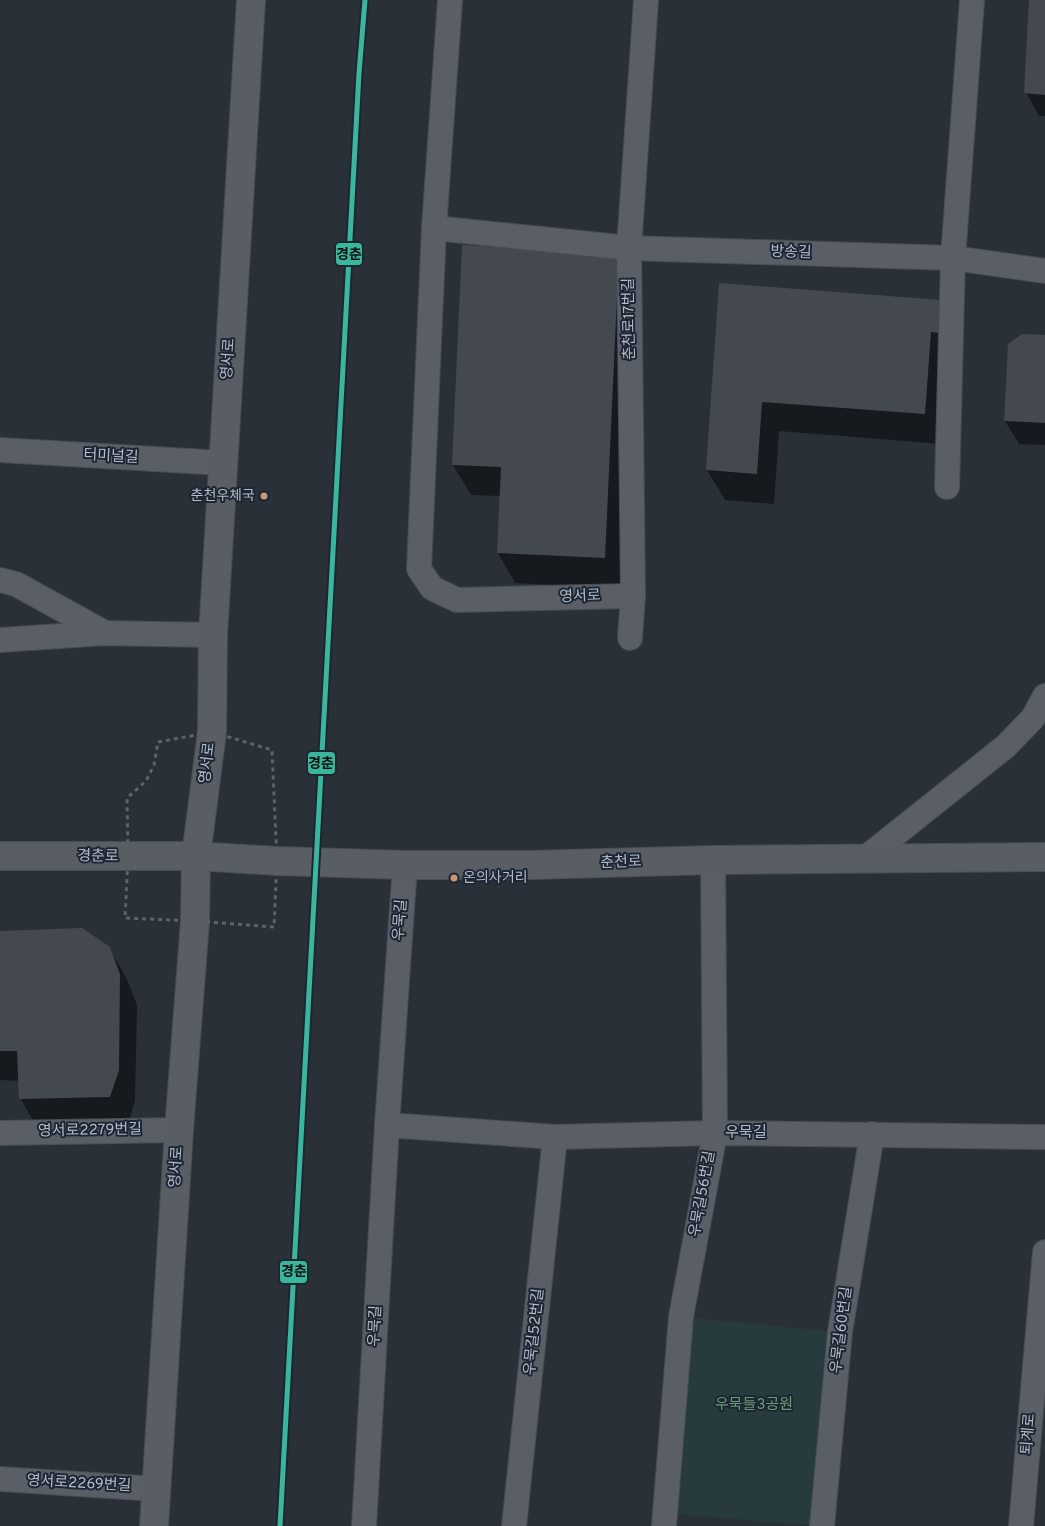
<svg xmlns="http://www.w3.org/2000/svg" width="1045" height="1526" font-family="Overpass,'Noto Sans KR',sans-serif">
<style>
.green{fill:#273a3e}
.shadow{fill:#0007}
.building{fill:#444950}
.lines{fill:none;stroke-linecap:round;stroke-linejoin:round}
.street-casing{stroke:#484c53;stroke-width:26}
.secondary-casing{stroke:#484c53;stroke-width:30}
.path{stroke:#5d636a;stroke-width:3;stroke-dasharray:4 4;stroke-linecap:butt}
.street{stroke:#5a5e66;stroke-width:24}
.secondary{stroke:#595d64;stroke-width:28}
.rail-1-casing{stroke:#1d2633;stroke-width:9}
.rail-1{stroke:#3ab69d;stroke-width:5}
.bus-dot{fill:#cd976f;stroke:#1d2633;stroke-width:2}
.labels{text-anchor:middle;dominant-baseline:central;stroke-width:4;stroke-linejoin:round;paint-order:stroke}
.bus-label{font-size:14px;fill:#b4bcc9;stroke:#1d2633;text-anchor:end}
.street-label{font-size:15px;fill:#b4bcc9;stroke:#1d2633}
.park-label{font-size:15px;fill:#6b9a76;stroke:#1d2633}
.line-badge{stroke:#1d2633;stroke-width:2}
.pale-badge-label{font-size:14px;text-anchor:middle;font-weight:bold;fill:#111}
</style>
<rect width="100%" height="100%" fill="#2a3038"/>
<polygon class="green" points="681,1317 840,1332 822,1526 666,1513"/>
<g class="shadow">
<polygon points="1031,0 1045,0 1045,116 1039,116 1026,92"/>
<polygon points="618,254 622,588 515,583 498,553 501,496 471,495 453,465"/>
<polygon points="720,284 940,301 942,444 779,431 774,504 725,500 707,470"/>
<polygon points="1045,336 1045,445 1019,444 1005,421 1009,345"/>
<polygon points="0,932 109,948 127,979 137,1005 135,1101 127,1127 38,1129 20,1098 19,1081 0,1080"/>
</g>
<g class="building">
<polygon points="1029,0 1045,0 1045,95 1024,93"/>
<polygon points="462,245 619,253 605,558 497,553 501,467 452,465"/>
<polygon points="719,283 941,300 939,333 931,332 925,414 762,402 757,474 706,470"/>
<polygon points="1022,334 1045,335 1045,423 1004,421 1008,344"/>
<polygon points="82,928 110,947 120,974 119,1070 110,1097 19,1099 17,1051 0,1051 0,931"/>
</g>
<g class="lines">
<g class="street-casing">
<g id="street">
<polyline points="450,0 434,228 419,569 432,588 457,600 633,596"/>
<polyline points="434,228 629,248 953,258 1045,271"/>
<polyline points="0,450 223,463"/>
<polyline points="947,487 953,258 972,0"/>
<polyline points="0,580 16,584 105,633"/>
<polyline points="630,638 633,596 629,248 646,0"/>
<polyline points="0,640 105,633 213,635"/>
<polyline points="863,860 1006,746 1033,718 1045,696"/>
<polyline points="387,1125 555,1137 715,1133 1045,1137"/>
<polyline points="0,1133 179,1130"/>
<polyline points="0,1479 157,1489"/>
<polyline points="364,1526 387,1125 405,865"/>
<polyline points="514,1526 555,1137"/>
<polyline points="664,1526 681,1317 715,1133 713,860"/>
<polyline points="822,1526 840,1332 872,1134"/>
<polyline points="1021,1526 1045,1252"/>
</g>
</g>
<g class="secondary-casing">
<g id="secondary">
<polyline points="0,856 196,856 277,861 405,865 531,865 713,860 1045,857"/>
<polyline points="154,1526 179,1130 195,921 196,856 212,732 213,635 251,0"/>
</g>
</g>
<polygon class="path" points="212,732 272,750 277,861 274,927 195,921 125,918 128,857 127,798 146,781 154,765 158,742"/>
<use href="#street" class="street"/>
<use href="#secondary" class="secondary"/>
<g class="rail-1-casing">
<polyline id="rail-1" points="280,1526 359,73 365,0"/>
</g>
<use href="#rail-1" class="rail-1"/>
</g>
<g class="bus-dot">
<circle cx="264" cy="496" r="4.5"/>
<circle cx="454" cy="878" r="4.5"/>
</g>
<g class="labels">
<g class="bus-label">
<text x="255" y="496">춘천우체국</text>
<text x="463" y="878" text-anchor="start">온의사거리</text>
</g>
<g class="street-label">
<text transform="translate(791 253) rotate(2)">방송길</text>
<text transform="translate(630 319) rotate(-91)">춘천로17번길</text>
<text transform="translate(229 359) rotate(-86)">영서로</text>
<text transform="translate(111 457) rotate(3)">터미널길</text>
<text transform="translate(580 597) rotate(-2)">영서로</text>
<text transform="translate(208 763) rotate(-83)">영서로</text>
<text transform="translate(98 857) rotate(1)">경춘로</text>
<text transform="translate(621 863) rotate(-2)">춘천로</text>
<text transform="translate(401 920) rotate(-86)">우묵길</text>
<text transform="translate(90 1131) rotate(-1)">영서로2279번길</text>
<text x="746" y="1133">우묵길</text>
<text transform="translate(177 1167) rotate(-86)">영서로</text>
<text transform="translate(703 1194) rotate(-80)">우묵길56번길</text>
<text transform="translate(376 1326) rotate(-87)">우묵길</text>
<text transform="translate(842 1330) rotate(-83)">우묵길60번길</text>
<text transform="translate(535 1332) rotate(-84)">우묵길52번길</text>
<text transform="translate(1029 1434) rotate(-85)">퇴계로</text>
<text transform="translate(79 1484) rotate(3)">영서로2269번길</text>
</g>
<g class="park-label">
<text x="754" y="1405">우묵들3공원</text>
</g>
</g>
<g class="line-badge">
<rect x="335" y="242" width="28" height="24" rx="5" fill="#3ab69d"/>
<rect x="307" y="751" width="29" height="24" rx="5" fill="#3ab69d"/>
<rect x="279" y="1260" width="29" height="24" rx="5" fill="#3ab69d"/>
</g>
<g class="pale-badge-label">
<text x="349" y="259">경춘</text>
<text x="321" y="768">경춘</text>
<text x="294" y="1276">경춘</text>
</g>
</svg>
